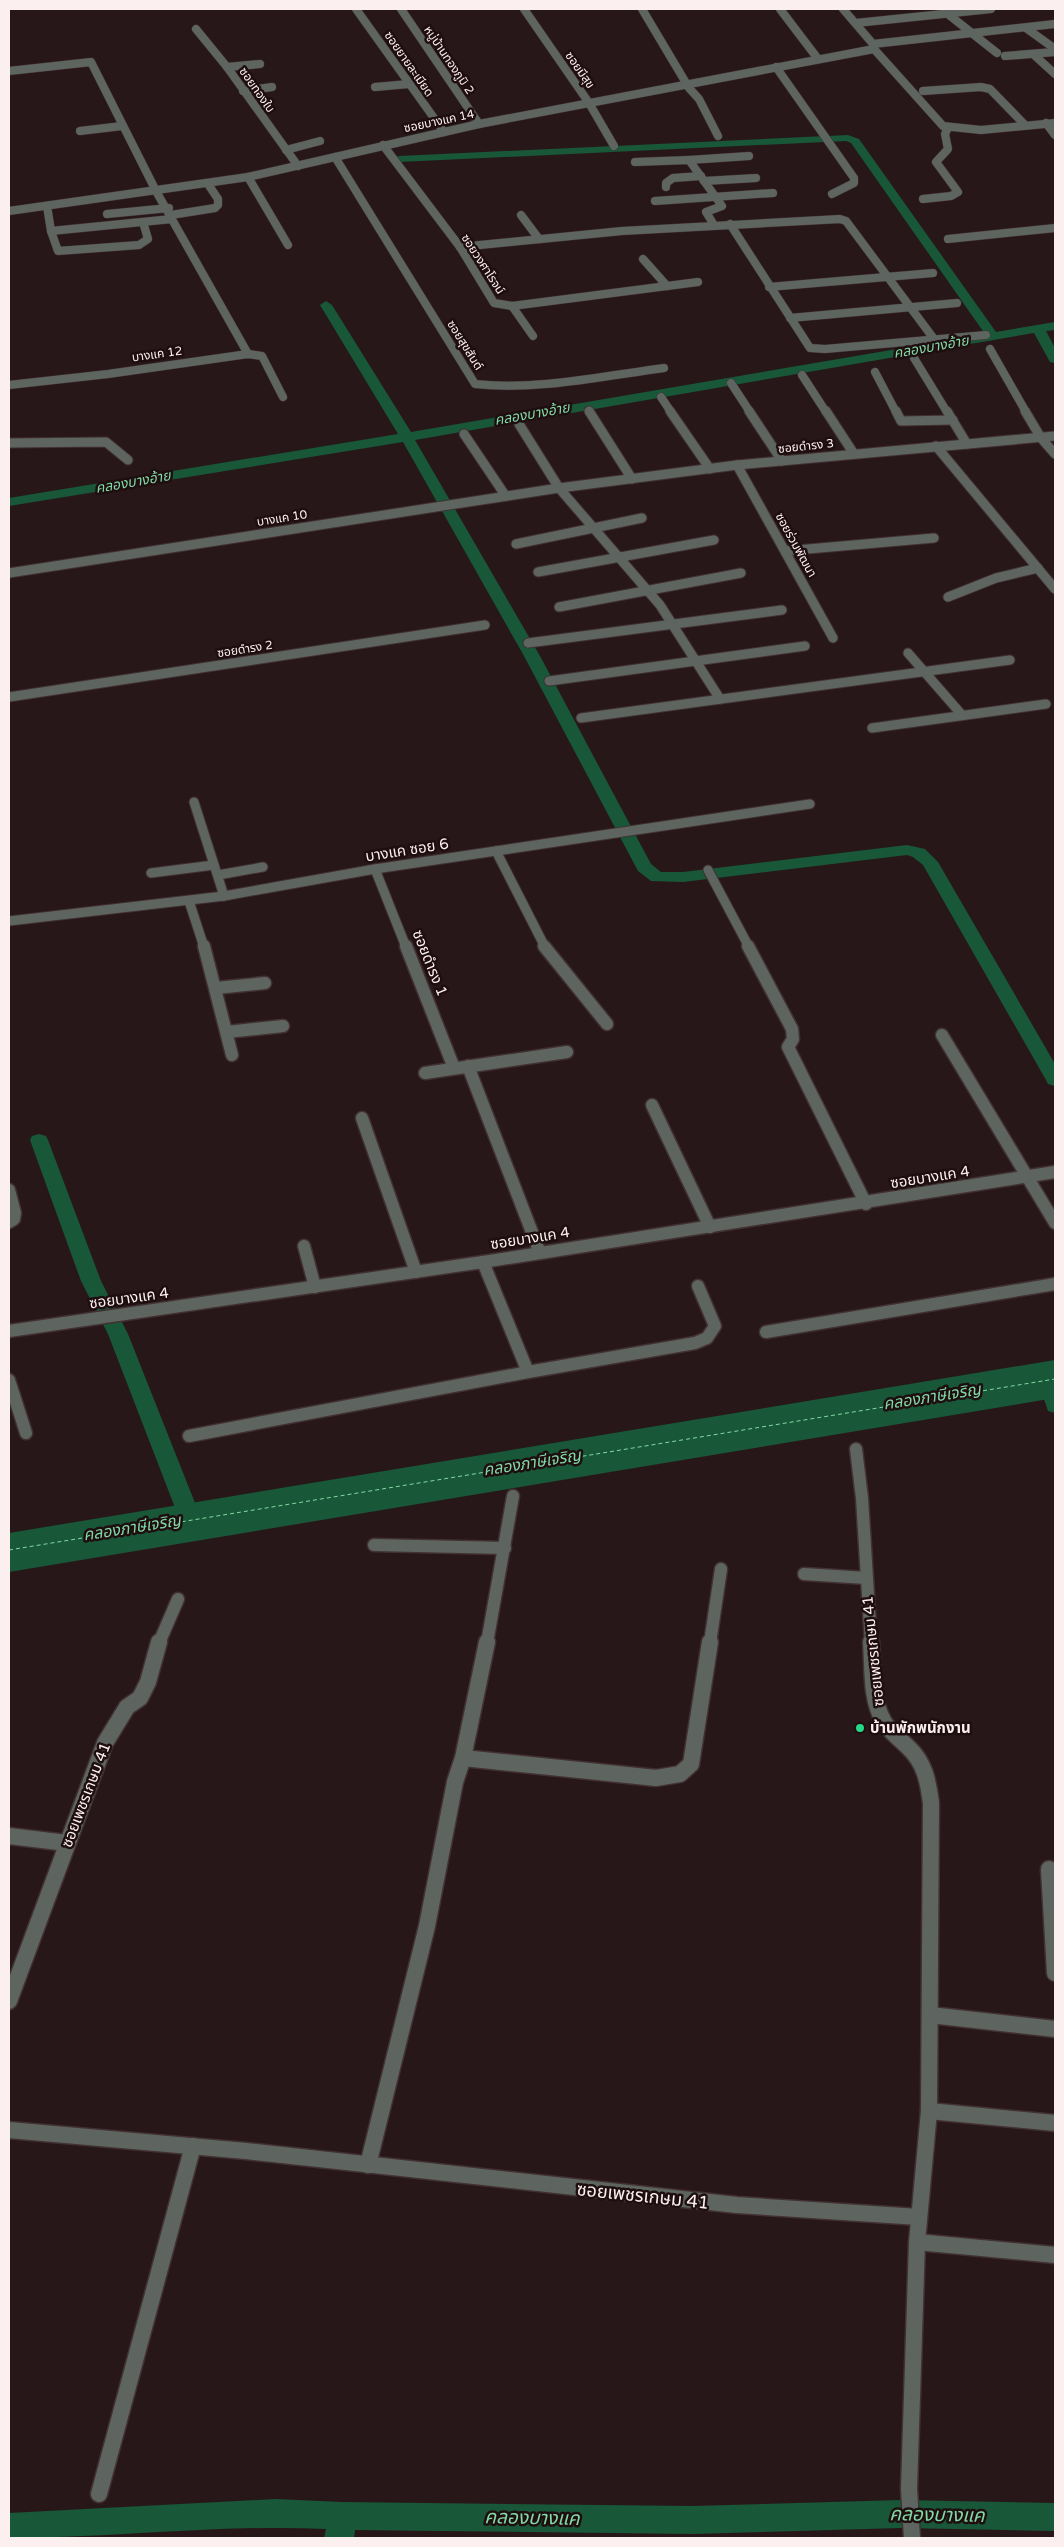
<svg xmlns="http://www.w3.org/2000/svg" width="1064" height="2547" font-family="'Varela Round','Noto Sans Thai',sans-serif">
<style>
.water{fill:#185737}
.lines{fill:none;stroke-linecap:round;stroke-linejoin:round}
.canal{fill:#185737;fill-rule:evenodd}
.ferry{stroke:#81d9a5;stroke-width:1;stroke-dasharray:4 3;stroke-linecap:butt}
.minor-far3-casing{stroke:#413133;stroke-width:9}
.minor-far2-casing{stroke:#413133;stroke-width:11}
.minor-far1-casing{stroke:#413133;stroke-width:15}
.minor-casing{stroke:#413133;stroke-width:19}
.tertiary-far1-casing{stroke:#413133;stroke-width:9}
.tertiary-casing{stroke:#413133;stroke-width:15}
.minor-far3{stroke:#5e6560;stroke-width:8}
.minor-far2{stroke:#5e6560;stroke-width:9}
.minor-far1{stroke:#5e6560;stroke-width:12}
.minor{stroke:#5e6560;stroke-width:16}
.tertiary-far1{stroke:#5e6560;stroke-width:8}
.tertiary{stroke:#5e6560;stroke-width:12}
.poi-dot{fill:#23d886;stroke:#1e0e10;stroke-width:2}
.labels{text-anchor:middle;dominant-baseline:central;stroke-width:5;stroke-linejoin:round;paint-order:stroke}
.far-street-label{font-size:12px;fill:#fceff0;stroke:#1e0e10}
.far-water-label{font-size:14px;font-style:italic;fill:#81d9a5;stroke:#1e0e10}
.street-label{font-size:15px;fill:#fceff0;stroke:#1e0e10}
.poi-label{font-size:15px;font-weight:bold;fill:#fceff0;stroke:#1e0e10;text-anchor:start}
.water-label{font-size:16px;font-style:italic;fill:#81d9a5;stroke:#1e0e10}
.near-street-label{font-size:18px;fill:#fceff0;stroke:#1e0e10}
.near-water-label{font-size:19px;font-style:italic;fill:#81d9a5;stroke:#1e0e10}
</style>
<rect width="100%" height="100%" fill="#281719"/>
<polygon class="water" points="1055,1360 1055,1398 9,1572 9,1533"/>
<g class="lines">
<g class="canal">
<polygon points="848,135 859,139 996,332 1055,322 1055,330 1046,331 1055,348 1055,363 1050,362 1034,333 415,440 540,656 651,864 661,872 683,872 907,845 925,849 938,862 1055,1064 1055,1086 1048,1084 1046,1080 923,865 913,857 907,855 683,882 651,881 638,871 524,656 403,442 9,506 9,498 398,434 320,305 326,301 332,305 411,432 985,334 851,143 846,141 399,162 393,159 399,156"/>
<polygon points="39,1134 46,1136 48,1140 101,1281 128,1334 201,1518 198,1523 190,1526 182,1523 179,1518 108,1334 81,1281 30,1140 32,1136"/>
<polygon points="1047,1371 1055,1375 1055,1413 1048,1411 1037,1378 1040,1373"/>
<path d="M276 2499 342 2502 693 2506 901 2500 1055 2503V2531L901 2528 693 2534 355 2530 354 2538H324L326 2529C220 2524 114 2538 9 2538V2513Z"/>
</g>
<polyline class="ferry" points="9,1550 1055,1379"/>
<g class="minor-far3-casing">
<g id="minor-far3">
<polyline points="356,9 444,132"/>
<polyline points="401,9 479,124"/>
<polyline points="524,9 589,103 614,146"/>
<polyline points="642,9 689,88 699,99 718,136"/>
<polyline points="780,9 818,59"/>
<polyline points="843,9 873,44 874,49"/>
<polyline points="944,11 997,53"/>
<polyline points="856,23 991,9"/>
<polyline points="1026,28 1051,46"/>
<polyline points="196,29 227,67 298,166"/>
<polyline points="873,44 1055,24"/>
<polyline points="1033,54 1055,74"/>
<polyline points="1005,56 1055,52"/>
<polyline points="227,67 260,64"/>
<polyline points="776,67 854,178 854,183 832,194"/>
<polyline points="9,71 91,62 156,191 248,354"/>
<polyline points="375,87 409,84"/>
<polyline points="243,91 272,87"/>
<polyline points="923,91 981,87 990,89 1025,125"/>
<polyline points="1046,123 1055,135"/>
<polyline points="80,131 122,126"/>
<polyline points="383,145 460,247 494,303 512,306 698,282"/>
<polyline points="286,150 320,141"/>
<path d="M335 157 475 384C535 391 604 376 664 368"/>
<polyline points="689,160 749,156"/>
<polyline points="635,162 689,160 722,206 706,212 714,225"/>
<polyline points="248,177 288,245"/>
<polyline points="704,181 756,178"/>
<polyline points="666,187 666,183 673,178 701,176"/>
<polyline points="923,199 951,196 958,192 936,162 948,149 945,134 948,128"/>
<polyline points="655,201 773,193"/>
<polyline points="47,206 51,231 58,251 139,245 148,239 143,222"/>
<polyline points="107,214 169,208"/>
<polyline points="171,215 215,208 218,205 218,199 208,184"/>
<polyline points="521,215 539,239"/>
<polyline points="730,224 810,348 825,349 986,335"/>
<polyline points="51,231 172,219"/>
<polyline points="948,239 1055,228"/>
<polyline points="460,247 622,231 840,219 846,221 934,339"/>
<polyline points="643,259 667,286"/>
<polyline points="769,287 933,273"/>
<polyline points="512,306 533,336"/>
<polyline points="790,318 957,303"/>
<polyline points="990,349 1026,412"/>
<polyline points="914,358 947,412"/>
<polyline points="875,372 896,412"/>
<polyline points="802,375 826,412"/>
<polyline points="731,383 750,412"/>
<polyline points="9,385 108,374 248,354 262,356 283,397"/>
<polyline points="661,397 671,412"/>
</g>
</g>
<g class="minor-far2-casing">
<g id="minor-far2">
<polyline points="589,411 632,479"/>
<polyline points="670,411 710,469"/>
<polyline points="749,411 782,461"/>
<polyline points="826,411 854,454"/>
<polyline points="896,411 901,421 953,420"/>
<polyline points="947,411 967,444"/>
<polyline points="1025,411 1041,438 1055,454"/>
<polyline points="519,424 559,488 660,605 720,699"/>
<polyline points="464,434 505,495"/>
<polyline points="9,443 106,442 128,460"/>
<polyline points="936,446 1055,589"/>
<polyline points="737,465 833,638"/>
<polyline points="516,544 642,518"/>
<polyline points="785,551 934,538"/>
<polyline points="538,572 714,540"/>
<polyline points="9,573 559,488 737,465 1055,436"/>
<polyline points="948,597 996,578 1038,568"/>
<polyline points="559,607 741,573"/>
<polyline points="528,643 782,610"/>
<polyline points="908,653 962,715"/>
<polyline points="549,681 805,646"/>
<polyline points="9,697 485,625"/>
<polyline points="581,718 1010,660"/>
<polyline points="872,728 1046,704"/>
<polyline points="194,802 224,896"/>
<polyline points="496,851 545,947"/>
<polyline points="375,869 406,947"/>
<polyline points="708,870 749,947"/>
<polyline points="151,873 214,865"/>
<polyline points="218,875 263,867"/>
<polyline points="189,901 204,947"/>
<polyline points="9,921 224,896 375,869 810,804"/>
</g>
</g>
<g class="minor-far1-casing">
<g id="minor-far1">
<polyline points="204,946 232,1055"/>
<polyline points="406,946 454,1068"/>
<polyline points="544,946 607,1024"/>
<polyline points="748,946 792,1029 793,1039 788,1047 866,1204"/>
<polyline points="216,988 265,983"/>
<polyline points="227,1032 283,1026"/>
<polyline points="942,1035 1055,1223"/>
<polyline points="468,1066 540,1253"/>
<polyline points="425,1073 567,1052"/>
<polyline points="652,1105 710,1227"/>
<polyline points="362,1118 416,1272"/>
<polyline points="9,1190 15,1213 14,1219 9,1222"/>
<polyline points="304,1246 315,1287"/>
<polyline points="766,1332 1055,1284"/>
<polyline points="528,1372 695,1343 707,1338 715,1326 698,1286"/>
<polyline points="9,1380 26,1433"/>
<polyline points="189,1436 528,1372 483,1262"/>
<polyline points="856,1449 862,1498 871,1643"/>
<polyline points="374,1545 505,1548"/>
<polyline points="804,1574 866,1578"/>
<polyline points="159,1643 178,1599"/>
<polyline points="487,1643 513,1496"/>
<polyline points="710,1643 721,1569"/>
</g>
</g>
<g class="minor-casing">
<g id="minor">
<path d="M871 1642C873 1668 870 1698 884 1722 890 1732 900 1739 908 1747 925 1763 928 1781 931 1803L929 2111 917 2242 909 2489 912 2538"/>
<polyline points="463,1758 656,1778 680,1774 691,1764 710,1642"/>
<polyline points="9,1836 67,1843"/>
<polyline points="1049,1869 1055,1973"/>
<polyline points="9,2001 105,1743 127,1707 140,1698 148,1682 159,1642"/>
<polyline points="930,2015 1055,2029"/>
<polyline points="929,2111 1055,2123"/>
<polyline points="9,2130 246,2151 737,2205 919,2217"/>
<polyline points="368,2165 427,1926 455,1782 463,1758 487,1642"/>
<polyline points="917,2242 1055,2255"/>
<polyline points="99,2494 193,2146"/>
</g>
</g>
<g class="tertiary-far1-casing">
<polyline id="tertiary-far1" points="9,211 248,177 479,124 874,49 943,126 981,130 1055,123"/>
</g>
<g class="tertiary-casing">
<polyline id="tertiary" points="9,1331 483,1262 1055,1172"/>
</g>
<use href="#minor-far3" class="minor-far3"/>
<use href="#minor-far2" class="minor-far2"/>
<use href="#minor-far1" class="minor-far1"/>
<use href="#minor" class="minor"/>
<use href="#tertiary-far1" class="tertiary-far1"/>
<use href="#tertiary" class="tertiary"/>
</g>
<circle class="poi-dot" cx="860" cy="1728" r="5"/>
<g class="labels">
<g class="far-street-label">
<text transform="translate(449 60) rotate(56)">หมู่บ้านทองภูมิ 2</text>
<text transform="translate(409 64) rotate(55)">ซอยยายละเมียด</text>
<text transform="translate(580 70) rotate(55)">ซอยมีสุข</text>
<text transform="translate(257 90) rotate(55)">ซอยทองใบ</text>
<text transform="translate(439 121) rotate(-12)">ซอยบางแค 14</text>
<text transform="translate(483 264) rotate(57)">ซอยวงศาโรจน์</text>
<text transform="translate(465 345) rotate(58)">ซอยสุขสันต์</text>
<text transform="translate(157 354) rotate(-8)">บางแค 12</text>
<text transform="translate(806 446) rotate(-6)">ซอยดำรง 3</text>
<text transform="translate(282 518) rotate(-9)">บางแค 10</text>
<text transform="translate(796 545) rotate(61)">ซอยร่วมพัฒนา</text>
<text transform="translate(245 649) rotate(-9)">ซอยดำรง 2</text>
</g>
<g class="far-water-label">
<text transform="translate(931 347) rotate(-10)">คลองบางอ้าย</text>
<text transform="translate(532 414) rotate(-10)">คลองบางอ้าย</text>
<text transform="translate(133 482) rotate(-10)">คลองบางอ้าย</text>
</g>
<g class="street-label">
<text transform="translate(407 850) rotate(-9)">บางแค ซอย 6</text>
<text transform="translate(430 963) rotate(68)">ซอยดำรง 1</text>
<text transform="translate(930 1177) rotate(-9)">ซอยบางแค 4</text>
<text transform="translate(530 1238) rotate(-9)">ซอยบางแค 4</text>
<text transform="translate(129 1298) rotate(-8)">ซอยบางแค 4</text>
<text transform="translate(873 1651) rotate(-96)">ซอยเพชรเกษม 41</text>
<text transform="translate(86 1795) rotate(-69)">ซอยเพชรเกษม 41</text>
</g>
<g class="poi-label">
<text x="870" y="1728">บ้านพักพนักงาน</text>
</g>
<g class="water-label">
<text transform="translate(932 1397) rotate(-9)">คลองภาษีเจริญ</text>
<text transform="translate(532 1463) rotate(-9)">คลองภาษีเจริญ</text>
<text transform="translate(132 1528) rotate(-9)">คลองภาษีเจริญ</text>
</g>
<g class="near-street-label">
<text transform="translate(643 2196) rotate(6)">ซอยเพชรเกษม 41</text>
</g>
<g class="near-water-label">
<text transform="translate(937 2515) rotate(1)">คลองบางแค</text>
<text transform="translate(532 2518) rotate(1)">คลองบางแค</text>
</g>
</g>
<rect width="1064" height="2547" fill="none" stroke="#fceff0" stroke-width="20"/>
</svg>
